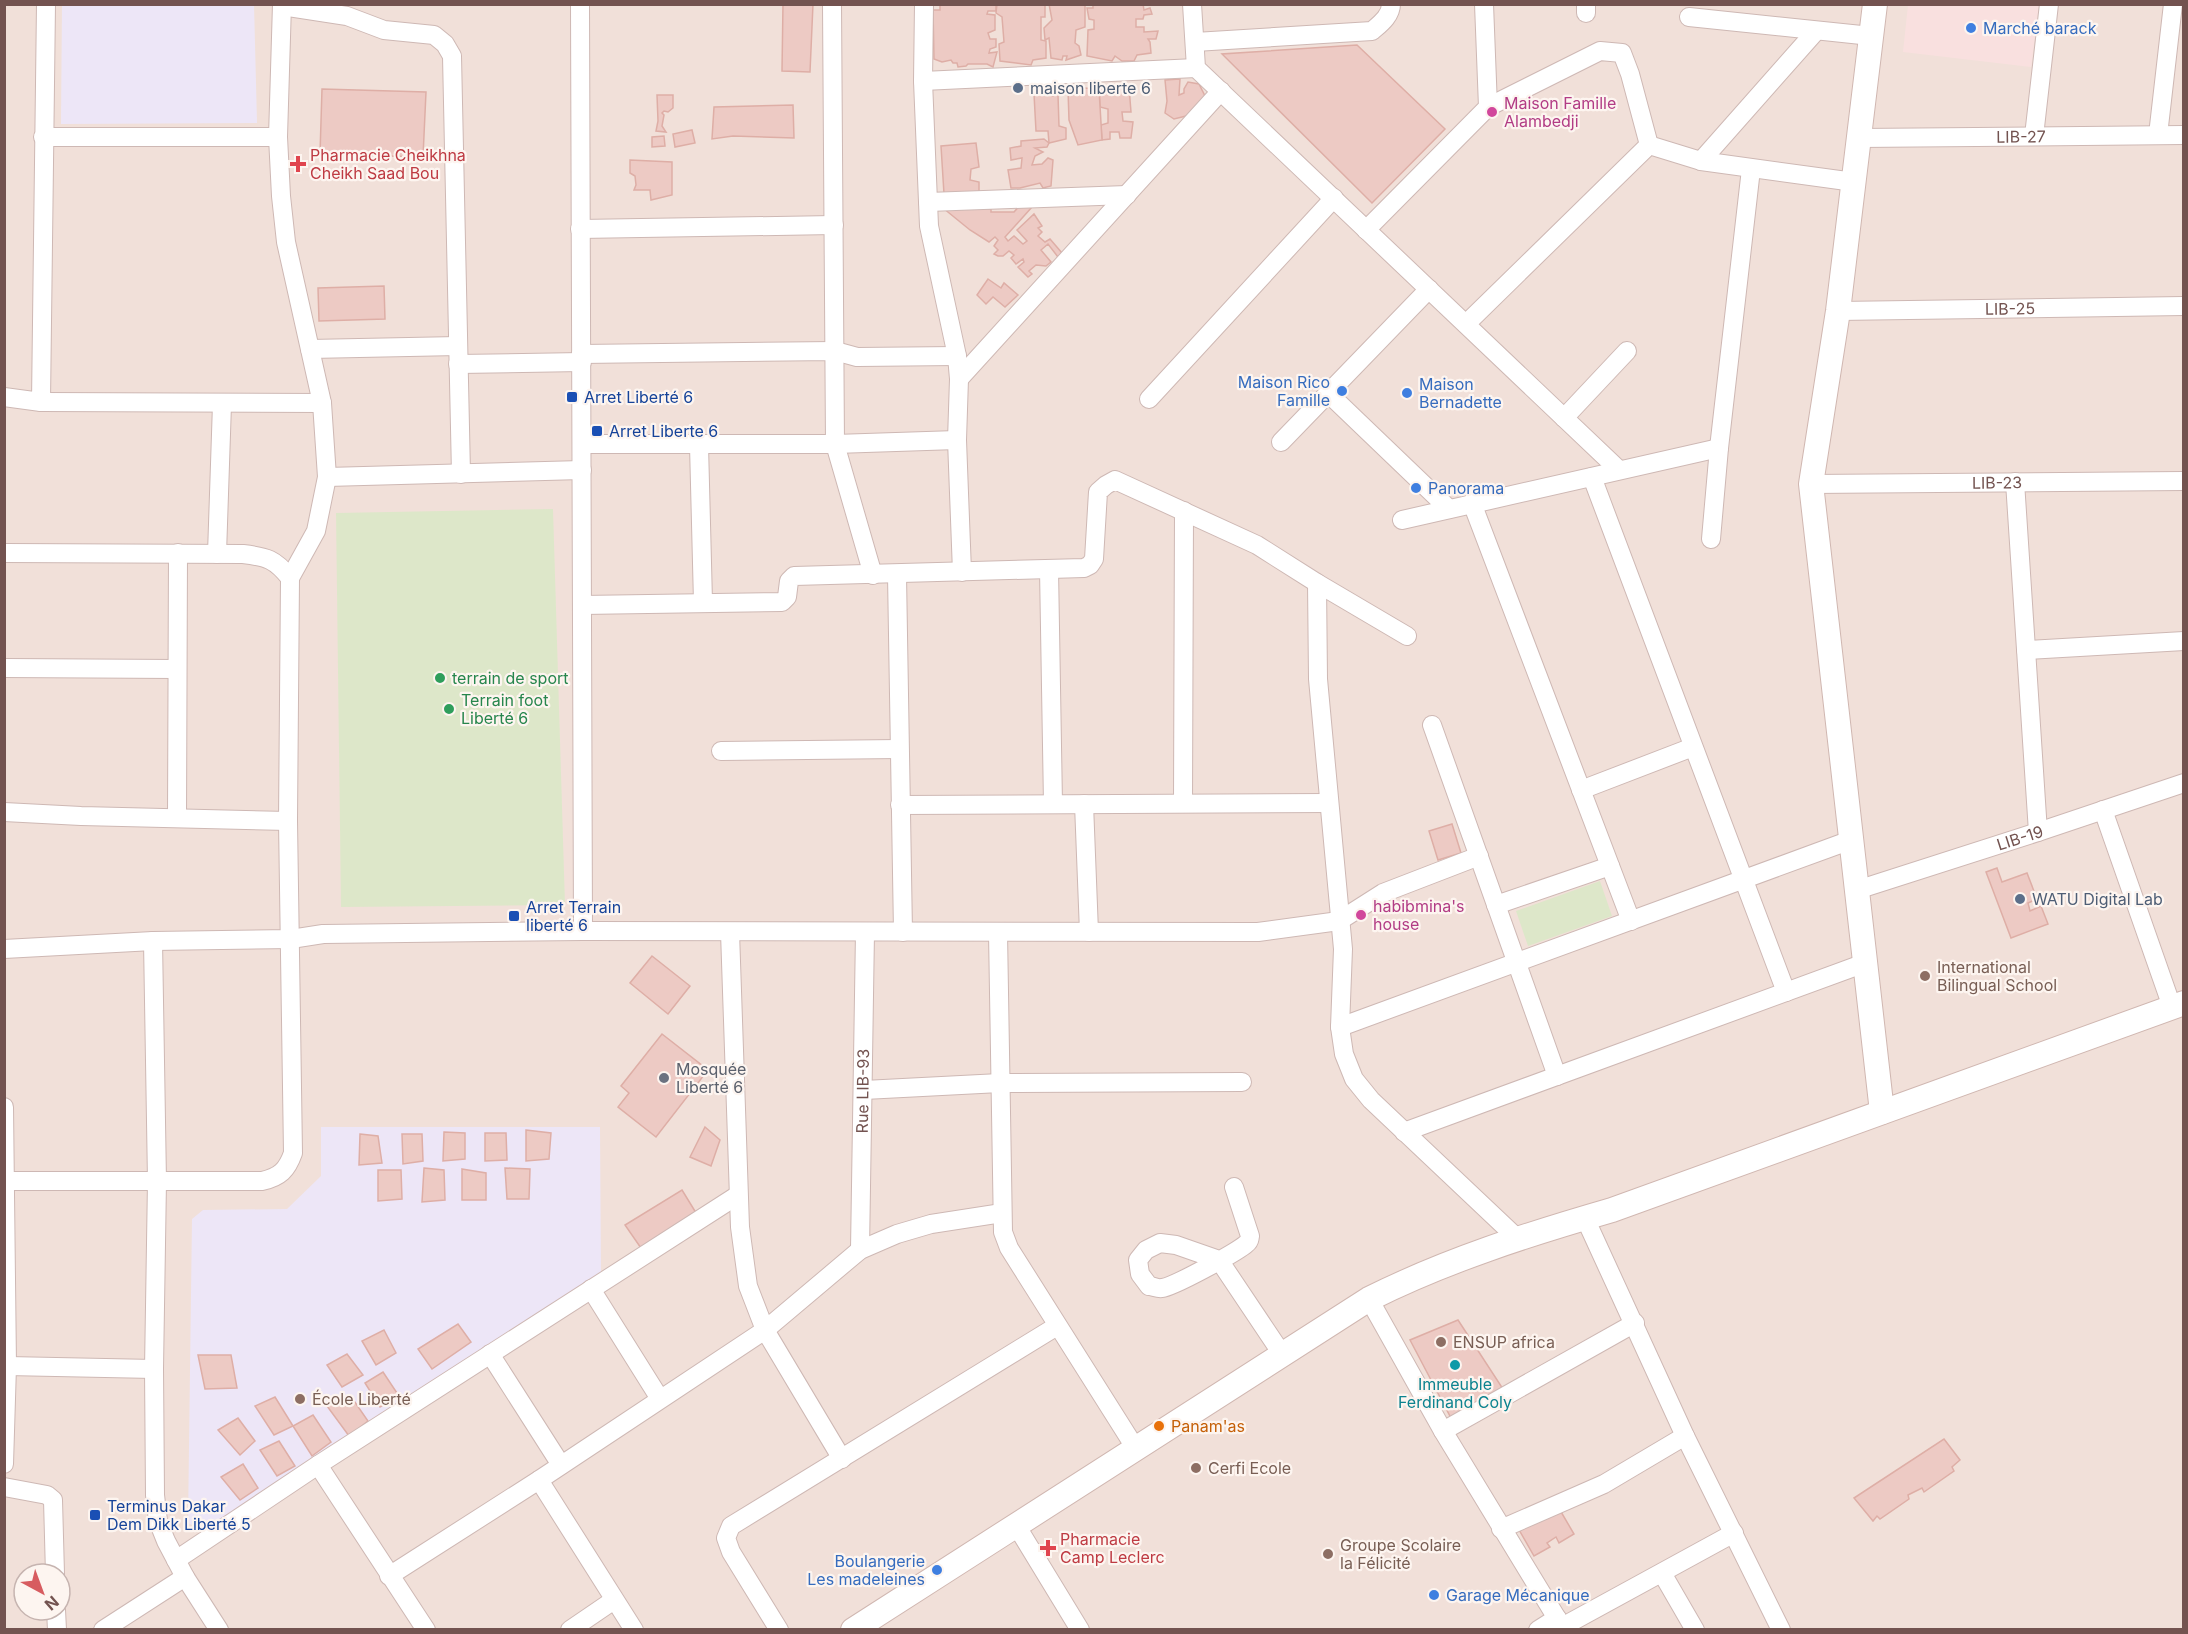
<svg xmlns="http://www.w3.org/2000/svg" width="2188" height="1634" font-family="Inter,sans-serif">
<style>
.residential{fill:#f1e0d9;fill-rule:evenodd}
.commercial{fill:#f9e0df}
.education{fill:#ede6f7}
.green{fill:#dde7c9}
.building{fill:#edcac4;stroke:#deaea6;stroke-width:1.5}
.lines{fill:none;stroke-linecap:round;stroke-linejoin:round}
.street-casing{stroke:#ceb8b4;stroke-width:20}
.secondary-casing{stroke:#d0b7b1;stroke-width:26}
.street{stroke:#fff;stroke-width:18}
.secondary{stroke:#fff;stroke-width:24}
.shop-dot{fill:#3f7fe0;stroke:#fdf5f0;stroke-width:2}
.service-dot{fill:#5c6f8a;stroke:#fdf5f0;stroke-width:2}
.hotel-dot{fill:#d1479c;stroke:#fdf5f0;stroke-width:2}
.health-dot{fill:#e0444e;stroke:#fdf5f0;stroke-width:2}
.transit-dot{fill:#1a4fb4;stroke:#fdf5f0;stroke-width:2}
.leisure-dot{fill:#2e9e5b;stroke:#fdf5f0;stroke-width:2}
.education-dot{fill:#8d6e63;stroke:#fdf5f0;stroke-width:2}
.worship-dot{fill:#6b7280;stroke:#fdf5f0;stroke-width:2}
.culture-dot{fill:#0f9aa8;stroke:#fdf5f0;stroke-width:2}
.food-dot{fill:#e8710a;stroke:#fdf5f0;stroke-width:2}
.labels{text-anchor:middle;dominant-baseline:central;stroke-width:4.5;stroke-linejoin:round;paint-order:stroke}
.shop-label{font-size:16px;fill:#366cbe;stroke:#fdf5f0;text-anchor:start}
.service-label{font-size:16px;fill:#4e5e75;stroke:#fdf5f0;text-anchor:start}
.hotel-label{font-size:16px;fill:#b23c85;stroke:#fdf5f0;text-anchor:start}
.street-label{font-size:16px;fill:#735350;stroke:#fdf5f0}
.health-label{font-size:16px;fill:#be3a42;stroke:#fdf5f0;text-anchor:start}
.transit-label{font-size:16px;fill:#164399;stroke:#fdf5f0;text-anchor:start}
.leisure-label{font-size:16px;fill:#27864d;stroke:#fdf5f0;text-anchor:start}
.education-label{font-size:16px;fill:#785e54;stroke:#fdf5f0;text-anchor:start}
.worship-label{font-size:16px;fill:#5b616d;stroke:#fdf5f0;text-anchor:start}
.culture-label{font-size:16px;fill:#0d838f;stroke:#fdf5f0}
.food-label{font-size:16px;fill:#c56008;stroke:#fdf5f0;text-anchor:start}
</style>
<rect width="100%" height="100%" fill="#fbf0ea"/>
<path class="residential" d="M5 5H2183V1629L5 1630ZM24 1574H60V1610H24Z"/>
<polygon class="commercial" points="1908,5 2039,5 2031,67 1903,52"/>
<g class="education">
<polygon points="62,5 254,5 257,123 61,124"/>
<polygon points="321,1127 600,1127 601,1275 205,1532 188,1523 192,1219 203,1210 287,1209 321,1176"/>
</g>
<g class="green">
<polygon points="553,509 565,905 341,907 336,513"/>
<polygon points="1600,881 1612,916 1528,946 1516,911"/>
</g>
<g class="building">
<polygon points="783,4 813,4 810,72 782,71"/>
<polygon points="940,4 996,4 996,11 988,11 987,14 995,15 995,30 988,33 990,39 996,39 996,47 990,49 989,53 997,52 993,67 987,64 968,64 966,66 958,67 957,63 953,63 951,60 942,62 934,59 933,10 940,10"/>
<polygon points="997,4 1045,4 1045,17 1041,17 1041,40 1046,41 1046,58 1033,60 1031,65 1000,61 999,44 1004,42 1002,17 996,13"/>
<polygon points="1049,4 1085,4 1085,27 1076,30 1075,43 1079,46 1081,55 1066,60 1067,56 1063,56 1062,60 1051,58 1049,38 1045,40 1044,28 1052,20"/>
<polygon points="1093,4 1143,4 1144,10 1150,8 1152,14 1144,15 1143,19 1136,19 1136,27 1144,27 1144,32 1158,31 1156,39 1148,39 1150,42 1151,53 1137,55 1134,61 1122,61 1115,56 1112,61 1087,56 1088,30 1094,29 1094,20 1089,19 1087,8 1093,8"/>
<polygon points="1357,45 1445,129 1372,203 1222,54"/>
<polygon points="1180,79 1179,95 1184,93 1184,89 1188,82 1199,84 1205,96 1190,115 1174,119 1165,113 1167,101 1165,80"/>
<polygon points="1129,87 1131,112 1122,112 1123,121 1133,122 1131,138 1120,138 1119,132 1110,132 1110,139 1102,140 1101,125 1108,123 1108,109 1100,107 1099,89"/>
<polygon points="1084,88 1099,89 1102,140 1078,145 1069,120 1068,90"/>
<polygon points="322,89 426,92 423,157 320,154"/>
<polygon points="1044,91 1052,96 1058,95 1059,126 1066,128 1066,139 1049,143 1048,131 1036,131 1034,94"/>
<polygon points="657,95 673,95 673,108 668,112 664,111 662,113 664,115 662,126 666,132 656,131 658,121"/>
<polygon points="793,105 794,138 733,136 712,139 714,107"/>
<polygon points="692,130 695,143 675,147 673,134"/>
<polygon points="664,136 665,146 652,147 652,137"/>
<polygon points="1044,139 1049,143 1047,147 1035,148 1043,152 1035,156 1032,165 1042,164 1048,158 1053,160 1051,186 1043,188 1040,183 1020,188 1011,188 1008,170 1021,168 1022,158 1011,160 1010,148 1021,146 1021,141"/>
<polygon points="976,143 979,167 971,169 970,180 979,182 979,192 944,194 941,146"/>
<polygon points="630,160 672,162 672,195 651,200 650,190 634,190 636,185 635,176 630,173"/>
<polygon points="1022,203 1032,207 1005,237 1008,241 1014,236 1023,244 1027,241 1017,230 1034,214 1042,226 1038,228 1042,232 1038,236 1045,242 1050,239 1062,253 1058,257 1048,244 1041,250 1051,262 1046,266 1036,265 1029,271 1032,274 1028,277 1018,267 1024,262 1023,259 1016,264 1011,258 1014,255 1009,251 1003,256 998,256 994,254 998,250 994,246 998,240 995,237 989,242 970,230 943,208 982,207 991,209 991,212 1014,212"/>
<polygon points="988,279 1001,288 1004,283 1018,295 1005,307 993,297 986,304 977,295"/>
<polygon points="384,286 385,319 319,321 318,288"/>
<polygon points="1452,824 1461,853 1438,860 1429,831"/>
<polygon points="1997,868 2002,882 2027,873 2037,899 2028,903 2030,911 2041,906 2048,924 2011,938 1986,872"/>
<polygon points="652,956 690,986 668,1014 630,983"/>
<polygon points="662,1034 708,1070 656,1137 618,1107 629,1093 621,1086"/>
<polygon points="705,1127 720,1140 711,1166 690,1157"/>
<polygon points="526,1130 551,1133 549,1159 526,1161"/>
<polygon points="444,1132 465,1133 465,1159 443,1161"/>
<polygon points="485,1133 506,1133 507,1160 485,1161"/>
<polygon points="360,1134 378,1136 382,1163 359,1165"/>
<polygon points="402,1134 422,1134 423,1161 403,1164"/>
<polygon points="424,1168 444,1170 445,1200 422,1202"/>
<polygon points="505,1168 530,1169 529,1199 507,1199"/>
<polygon points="462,1169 486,1173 486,1200 462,1200"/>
<polygon points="378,1170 401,1170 402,1199 378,1201"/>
<polygon points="682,1190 698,1216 643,1251 625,1225"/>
<polygon points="1458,1320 1503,1389 1452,1420 1410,1340"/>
<polygon points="458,1324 471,1342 432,1369 418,1349"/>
<polygon points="384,1330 396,1353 376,1365 362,1341"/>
<polygon points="347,1354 363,1375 342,1387 327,1365"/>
<polygon points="198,1355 231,1355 237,1388 205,1389"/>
<polygon points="383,1372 399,1396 380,1407 365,1383"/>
<polygon points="350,1395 368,1421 349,1436 327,1406"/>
<polygon points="275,1397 293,1426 274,1435 255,1406"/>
<polygon points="313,1415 331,1442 312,1456 293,1426"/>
<polygon points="238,1418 255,1441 240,1455 218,1430"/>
<polygon points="1944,1439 1960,1460 1952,1467 1954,1471 1924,1492 1922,1488 1908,1495 1909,1499 1880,1519 1877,1516 1873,1521 1854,1498"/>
<polygon points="279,1441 295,1466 277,1476 260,1450"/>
<polygon points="243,1464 258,1488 240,1500 221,1477"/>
<polygon points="1557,1505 1574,1534 1559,1543 1556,1537 1547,1543 1550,1547 1534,1556 1518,1528"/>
</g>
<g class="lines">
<g class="street-casing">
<g id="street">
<polyline points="580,4 583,931"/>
<polyline points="832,4 835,444 873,575"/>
<polyline points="924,4 923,81 929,226 957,356 959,379 957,440 962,572"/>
<polyline points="1192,4 1196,68 1619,470"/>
<polyline points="1586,4 1586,13"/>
<polyline points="282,6 347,16 384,30 434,35 445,44 452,56 461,474"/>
<polyline points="1689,17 1871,36"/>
<path d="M1195 42 1372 31C1380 24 1391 16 1391 4"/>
<polyline points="923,81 1196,68"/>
<polyline points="1488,107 1600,51 1622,53 1630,74 1649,145"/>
<polyline points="2158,135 2173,4"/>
<polyline points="2034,136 2049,4"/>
<polyline points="43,137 278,137 282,4"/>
<polyline points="278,137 281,196 286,242 322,403 327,477 316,531 290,578"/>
<path id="s1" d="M1859 138 2184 135"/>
<polyline points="1649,145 1701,161 1854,182"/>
<polyline points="1701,161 1816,31"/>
<polyline points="928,202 1127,195"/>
<polyline points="580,229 834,225"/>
<polyline points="1366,230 1488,107 1484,4"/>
<path id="s2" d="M1838 311 2184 306"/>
<polyline points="1466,324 1649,145"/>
<polyline points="310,349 458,346"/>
<polyline points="581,354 835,351 857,357 957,356"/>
<polyline points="458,364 582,362"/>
<polyline points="959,379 1221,91"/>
<polyline points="1328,393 1449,509"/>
<polyline points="4,397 41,402 46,4"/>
<polyline points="1149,399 1334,198"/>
<polyline points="41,402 322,403"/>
<polyline points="1564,418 1627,351"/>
<polyline points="1281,442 1429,289"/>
<polyline points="582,444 835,444 957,440"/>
<polyline points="699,445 703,602"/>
<polyline points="327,477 582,470"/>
<polyline points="1592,477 1786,992"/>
<polyline points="2015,482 2038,832"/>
<path id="s3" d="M1811 484 2184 481"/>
<polyline points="1472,503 1631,921"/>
<polyline points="1402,520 1719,448"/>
<polyline points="1711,539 1719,448 1751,169"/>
<path d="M4 553 243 554C267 557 275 559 290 578L288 821 293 1153C287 1170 280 1177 262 1181H6"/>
<polyline points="217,554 222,404"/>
<polyline points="1049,569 1053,804"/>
<polyline points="897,575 903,932"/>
<polyline points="1317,583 1318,679 1343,949 1340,1027 1344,1054 1354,1079 1371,1100 1517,1238"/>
<polyline points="582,605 782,602 787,597 789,581 794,576 1084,568 1090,565 1094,559 1098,492 1106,485 1115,480 1257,545 1317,583 1407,636"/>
<polyline points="2026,650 2184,641"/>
<polyline points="4,668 177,669"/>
<polyline points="1432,725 1557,1076"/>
<polyline points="721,751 899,749"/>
<polyline points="1581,790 1693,747"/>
<polyline points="1183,803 1184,511"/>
<polyline points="1084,804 1089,932"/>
<polyline points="900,805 1329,803"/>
<polyline points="2103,810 2172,1007"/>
<polyline points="4,812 81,816 288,821"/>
<polyline points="177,818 178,553"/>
<path id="s4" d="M1857 890 2038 832 2184 783"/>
<polyline points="1496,905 1610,866"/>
<polyline points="730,932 740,1227 748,1286 765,1330 842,1459"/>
<polyline points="998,932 1003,1232 1009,1248 1136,1449"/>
<polyline points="153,941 157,1181 154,1369 155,1495 158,1521 166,1541 185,1577 219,1630"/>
<polyline points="4,949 153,941 291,939 323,934 583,931 1258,932 1339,921 1383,893 1479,856"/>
<polyline points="1340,1027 1851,840"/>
<polyline points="864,1090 1000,1083 1242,1082"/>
<polyline points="4,1107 7,1366 4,1464"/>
<polyline points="1404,1132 1865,963"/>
<path d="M1234 1187 1250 1236C1249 1241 1250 1241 1246 1244 1237 1252 1173 1287 1162 1288 1158 1289 1153 1286 1149 1286L1140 1274 1138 1260 1146 1250 1160 1243 1176 1245 1219 1260 1282 1354"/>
<polyline points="1585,1218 1685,1436 1781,1630"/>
<path id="s5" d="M860 1250 865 932"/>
<polyline points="591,1289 660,1399"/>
<polyline points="1369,1299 1443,1431 1564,1630"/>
<polyline points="490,1354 561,1465"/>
<polyline points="7,1366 154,1369"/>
<polyline points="1443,1431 1635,1323"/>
<polyline points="318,1465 426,1630"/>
<polyline points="539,1480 634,1630"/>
<polyline points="4,1487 47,1495 53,1500 55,1574"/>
<polyline points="1016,1525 1080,1630"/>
<polyline points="1501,1529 1604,1484 1685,1436"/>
<polyline points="176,1560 318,1465 738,1195"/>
<polyline points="1662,1573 1695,1630"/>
<polyline points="389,1576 539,1480 765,1330 860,1250 897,1234 931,1224 1002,1213"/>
<polyline points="56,1610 57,1630"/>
<polyline points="1562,1627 1734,1533"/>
<polyline points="103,1630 185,1577"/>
<polyline points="570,1630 614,1600"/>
<polyline points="779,1630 731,1552 726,1538 731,1526 1057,1326"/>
<polyline points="1538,1630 1557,1618"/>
</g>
</g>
<g class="secondary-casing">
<g id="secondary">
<polyline points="1875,4 1838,311 1811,484 1882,1112"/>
<path d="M853 1630 1369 1299C1447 1260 1529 1234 1612 1210L2184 1003"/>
</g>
</g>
<use href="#street" class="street"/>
<use href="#secondary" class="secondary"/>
</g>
<g class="shop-dot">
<circle cx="1971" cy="28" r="6"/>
<circle cx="1342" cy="391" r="6"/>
<circle cx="1407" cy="393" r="6"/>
<circle cx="1416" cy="488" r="6"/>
<circle cx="937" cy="1570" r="6"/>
<circle cx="1434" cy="1595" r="6"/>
</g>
<g class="service-dot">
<circle cx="1018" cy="88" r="6"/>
<circle cx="2020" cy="899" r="6"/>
</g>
<g class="hotel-dot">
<circle cx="1492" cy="112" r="6"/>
<circle cx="1361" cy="915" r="6"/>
</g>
<g class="health-dot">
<path d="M295 155h6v6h6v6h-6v6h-6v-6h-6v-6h6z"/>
<path d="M1045 1539h6v6h6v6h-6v6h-6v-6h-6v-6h6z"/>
</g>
<g class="transit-dot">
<rect x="566" y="391" width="12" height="12" rx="3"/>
<rect x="591" y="425" width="12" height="12" rx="3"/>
<rect x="508" y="910" width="12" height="12" rx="3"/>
<rect x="89" y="1509" width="12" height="12" rx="3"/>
</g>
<g class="leisure-dot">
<circle cx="440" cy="678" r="6"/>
<circle cx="449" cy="709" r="6"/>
</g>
<g class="education-dot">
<circle cx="1925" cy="976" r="6"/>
<circle cx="1441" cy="1342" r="6"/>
<circle cx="300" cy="1399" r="6"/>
<circle cx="1196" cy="1468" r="6"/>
<circle cx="1328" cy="1554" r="6"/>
</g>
<circle class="worship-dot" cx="664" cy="1078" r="6"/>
<circle class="culture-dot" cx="1455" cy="1365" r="6"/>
<circle class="food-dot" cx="1159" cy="1426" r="6"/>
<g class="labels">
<g class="shop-label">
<text x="1983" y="28">Marché barack</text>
<text x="1330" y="382" text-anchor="end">Maison Rico<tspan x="1330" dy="18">Famille</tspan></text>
<text x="1419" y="384">Maison<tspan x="1419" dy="18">Bernadette</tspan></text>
<text x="1428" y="488">Panorama</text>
<text x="925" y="1561" text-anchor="end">Boulangerie<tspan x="925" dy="18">Les madeleines</tspan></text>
<text x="1446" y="1595">Garage Mécanique</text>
</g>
<g class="service-label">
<text x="1030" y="88">maison liberte 6</text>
<text x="2032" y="899">WATU Digital Lab</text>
</g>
<g class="hotel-label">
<text x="1504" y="103">Maison Famille<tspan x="1504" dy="18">Alambedji</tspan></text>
<text x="1373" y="906">habibmina's<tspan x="1373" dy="18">house</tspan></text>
</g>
<g class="street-label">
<text stroke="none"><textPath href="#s1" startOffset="162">LIB-27</textPath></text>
<text stroke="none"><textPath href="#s2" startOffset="172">LIB-25</textPath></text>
<text stroke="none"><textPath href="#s3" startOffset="186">LIB-23</textPath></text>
<text stroke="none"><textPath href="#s4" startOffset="171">LIB-19</textPath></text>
<text stroke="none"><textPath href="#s5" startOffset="159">Rue LIB-93</textPath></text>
</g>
<g class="health-label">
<text x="310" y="155">Pharmacie Cheikhna<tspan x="310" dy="18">Cheikh Saad Bou</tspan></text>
<text x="1060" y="1539">Pharmacie<tspan x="1060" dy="18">Camp Leclerc</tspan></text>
</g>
<g class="transit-label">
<text x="584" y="397">Arret Liberté 6</text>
<text x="609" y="431">Arret Liberte 6</text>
<text x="526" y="907">Arret Terrain<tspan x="526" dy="18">liberté 6</tspan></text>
<text x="107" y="1506">Terminus Dakar<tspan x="107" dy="18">Dem Dikk Liberté 5</tspan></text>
</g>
<g class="leisure-label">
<text x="452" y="678">terrain de sport</text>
<text x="461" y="700">Terrain foot<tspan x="461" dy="18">Liberté 6</tspan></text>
</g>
<g class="education-label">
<text x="1937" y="967">International<tspan x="1937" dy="18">Bilingual School</tspan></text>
<text x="1453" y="1342">ENSUP africa</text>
<text x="312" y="1399">École Liberté</text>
<text x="1208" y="1468">Cerfi Ecole</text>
<text x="1340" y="1545">Groupe Scolaire<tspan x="1340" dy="18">la Félicité</tspan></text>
</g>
<g class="worship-label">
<text x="676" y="1069">Mosquée<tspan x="676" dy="18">Liberté 6</tspan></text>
</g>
<g class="culture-label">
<text x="1455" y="1384">Immeuble<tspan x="1455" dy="18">Ferdinand Coly</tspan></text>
</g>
<g class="food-label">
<text x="1171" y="1426">Panam'as</text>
</g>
</g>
<rect width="2188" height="1634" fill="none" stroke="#735350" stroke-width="12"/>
<g transform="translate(42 1592) rotate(139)"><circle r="28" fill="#fdf5f0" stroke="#c6b4b0" stroke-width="1.5"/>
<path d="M0-4.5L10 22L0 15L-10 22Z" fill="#d75c60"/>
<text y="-9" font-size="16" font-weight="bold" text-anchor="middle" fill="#735350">N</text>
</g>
</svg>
